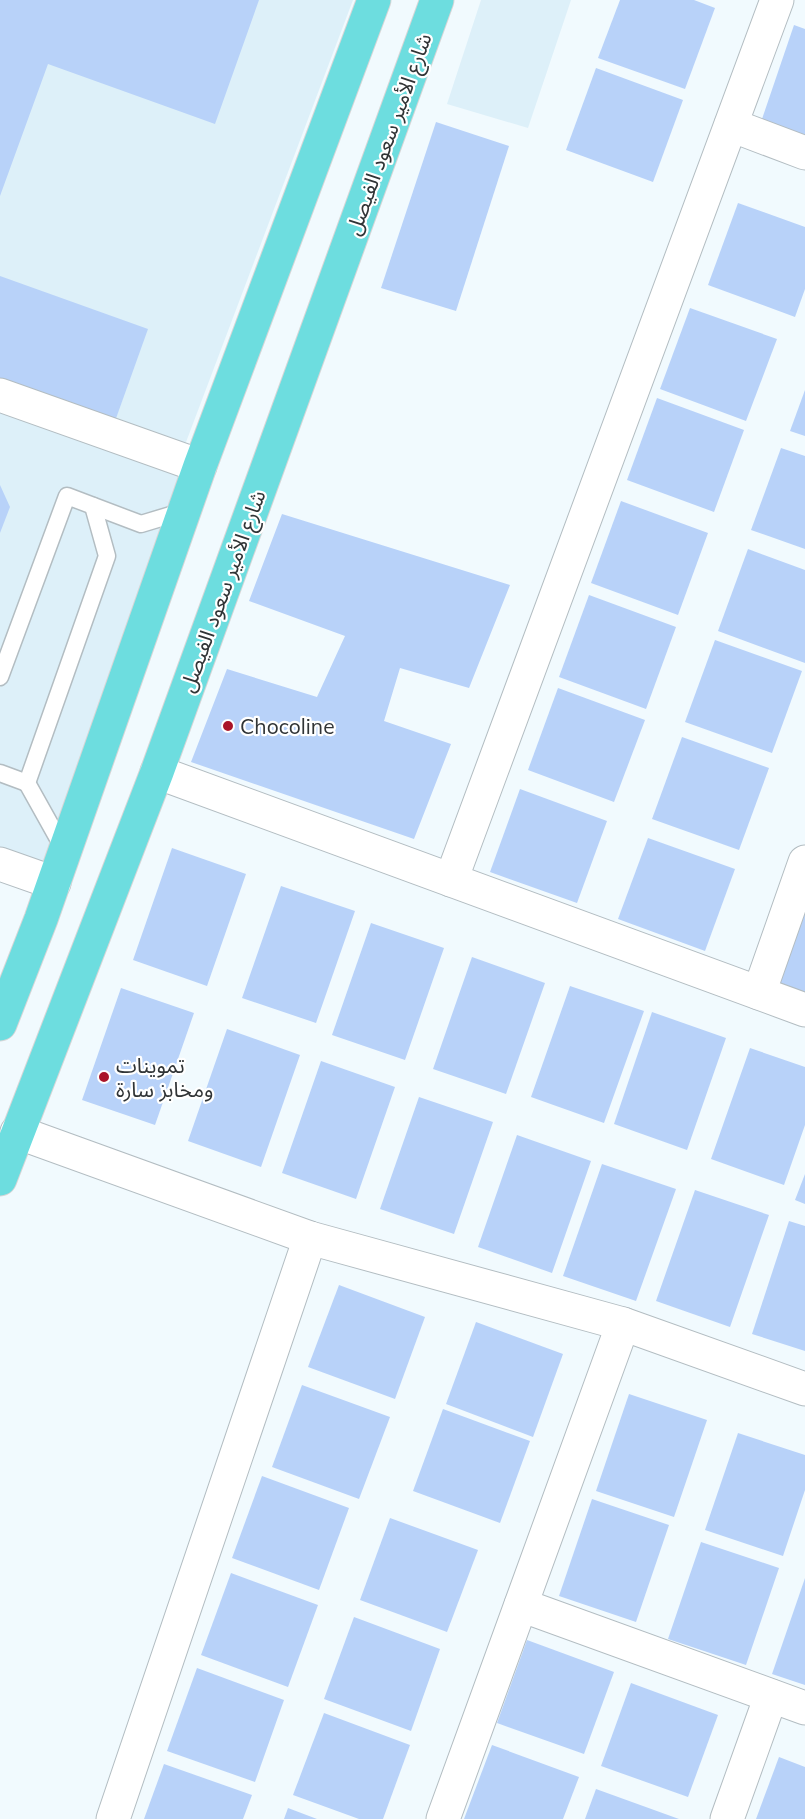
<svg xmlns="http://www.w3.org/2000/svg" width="805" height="1819" font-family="Mulish,'Noto Sans Arabic',sans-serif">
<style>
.built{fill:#ddf0f9}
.building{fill:#b8d2f9}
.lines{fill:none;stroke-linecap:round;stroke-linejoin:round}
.lane-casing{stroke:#b3bdc2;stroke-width:19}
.street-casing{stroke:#b3bdc2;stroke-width:35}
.primary-casing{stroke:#d6d6d7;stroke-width:35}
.lane{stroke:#fff;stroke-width:16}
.street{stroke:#fff;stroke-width:33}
.primary{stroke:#6ddddf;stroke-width:33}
.poi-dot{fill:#aa1429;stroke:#fff;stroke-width:2}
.labels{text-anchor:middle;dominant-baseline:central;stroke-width:4.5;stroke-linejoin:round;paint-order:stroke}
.street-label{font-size:21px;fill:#303436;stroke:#fff}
.poi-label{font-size:21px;fill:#303436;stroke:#fff;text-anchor:start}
</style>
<rect width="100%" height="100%" fill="#f1fafe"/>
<g class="built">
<polygon points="0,0 353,0 180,458 200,466 54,883 0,864"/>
<polygon points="481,0 571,0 528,128 447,104"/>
</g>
<g class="building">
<polygon points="0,0 259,0 215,124 48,64 0,196"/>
<polygon points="620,0 694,0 715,8 685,89 598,58"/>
<polygon points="794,25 805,29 805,137 761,122"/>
<polygon points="596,68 683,100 653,182 566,150"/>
<polygon points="436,122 509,146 456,311 381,288"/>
<polygon points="738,203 805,227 805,289 795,317 708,285"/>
<polygon points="0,276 148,329 114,424 0,383"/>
<polygon points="690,308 777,339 746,421 660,389"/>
<polygon points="805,390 805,436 790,431"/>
<polygon points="657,398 744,430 714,512 627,480"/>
<polygon points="781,448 805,456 805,549 751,530"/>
<polygon points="0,485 10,507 0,533"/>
<polygon points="621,501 708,533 678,615 591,583"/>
<polygon points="282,514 510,585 469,688 400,668 384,721 451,744 414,839 191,762 227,669 317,697 345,636 249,601"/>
<polygon points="748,549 805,570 805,663 718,631"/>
<polygon points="589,595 676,627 646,709 559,677"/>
<polygon points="715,640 802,671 772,753 685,722"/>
<polygon points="558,688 645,720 614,802 528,770"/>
<polygon points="682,737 769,768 739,850 652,819"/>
<polygon points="520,789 607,821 577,903 490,872"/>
<polygon points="648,838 735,869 705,951 618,919"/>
<polygon points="172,848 246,874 207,986 133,960"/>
<polygon points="281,886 355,911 316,1023 242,998"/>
<polygon points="805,909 805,996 778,987"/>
<polygon points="371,923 444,948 405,1060 332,1035"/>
<polygon points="472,957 545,983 506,1094 433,1069"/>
<polygon points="570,986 644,1011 604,1123 531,1097"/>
<polygon points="121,988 194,1013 155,1125 82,1100"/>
<polygon points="652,1012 726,1038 687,1150 614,1124"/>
<polygon points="227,1029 300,1055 261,1167 188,1141"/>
<polygon points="750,1048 805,1067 805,1125 784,1185 711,1159"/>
<polygon points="321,1061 395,1087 356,1199 282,1173"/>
<polygon points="419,1097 493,1122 454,1234 380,1209"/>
<polygon points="517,1135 591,1161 552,1273 478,1247"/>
<polygon points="602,1164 676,1189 636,1301 563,1276"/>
<polygon points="805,1174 805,1204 795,1200"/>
<polygon points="695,1190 769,1215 730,1327 656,1301"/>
<polygon points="789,1221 805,1226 805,1351 752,1334"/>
<polygon points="339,1285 425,1317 395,1399 308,1367"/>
<polygon points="476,1322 563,1354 533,1437 446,1404"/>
<polygon points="302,1385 390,1417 359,1499 272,1467"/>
<polygon points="629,1394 707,1420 674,1517 596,1491"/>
<polygon points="443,1409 530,1441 500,1523 413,1491"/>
<polygon points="738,1433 805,1455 805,1490 783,1556 705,1530"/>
<polygon points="262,1476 349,1508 319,1590 232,1558"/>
<polygon points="592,1499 669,1525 636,1622 559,1596"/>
<polygon points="390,1518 478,1550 447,1632 360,1600"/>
<polygon points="701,1542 779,1568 746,1665 668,1639"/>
<polygon points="231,1573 318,1605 288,1687 201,1655"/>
<polygon points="805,1578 805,1685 772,1674"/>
<polygon points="354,1617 440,1649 411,1731 324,1699"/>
<polygon points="527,1640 614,1672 584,1754 497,1723"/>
<polygon points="197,1668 284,1700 255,1782 167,1751"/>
<polygon points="631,1683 718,1715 688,1797 601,1766"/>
<polygon points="324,1713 410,1745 383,1819 359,1819 293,1795"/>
<polygon points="492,1745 579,1777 563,1819 464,1819"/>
<polygon points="779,1757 805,1767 805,1819 756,1819"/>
<polygon points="164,1764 252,1795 243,1819 144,1819"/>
<polygon points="596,1789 679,1819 585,1819"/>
<polygon points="288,1808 317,1819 284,1819"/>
</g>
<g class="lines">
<g class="lane-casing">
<g id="lane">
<polyline points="0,677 67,496 141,524 184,511"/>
<polyline points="0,773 27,783 107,556 93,506"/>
<polyline points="27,783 65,851"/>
</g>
</g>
<g class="street-casing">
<g id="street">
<polyline points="731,125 805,153"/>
<polyline points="0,395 200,466"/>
<polyline points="157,772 805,1010"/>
<polyline points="0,864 54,883"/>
<polyline points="451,880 777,0"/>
<polyline points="759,993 805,862"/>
<polyline points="17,1132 310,1238 623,1324 805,1389"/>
<polyline points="521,1605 805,1708"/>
<polyline points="113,1819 310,1238"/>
<polyline points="443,1819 623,1324"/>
<polyline points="727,1819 771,1696"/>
</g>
</g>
<g class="primary-casing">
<g id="primary">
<polyline points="0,1024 41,919 200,466 374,0"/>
<polyline points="0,1179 157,772 437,0"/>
</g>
</g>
<use href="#lane" class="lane"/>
<use href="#street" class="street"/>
<use href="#primary" class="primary"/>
</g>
<g class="poi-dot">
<circle cx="228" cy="726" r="6"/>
<circle cx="104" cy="1077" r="6"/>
</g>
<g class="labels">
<g class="street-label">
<text transform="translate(388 134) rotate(-70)">شارع الأمير سعود الفيصل</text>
<text transform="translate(222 591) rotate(-70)">شارع الأمير سعود الفيصل</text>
</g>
<g class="poi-label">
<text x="240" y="726">Chocoline</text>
<text x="116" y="1065">تموينات<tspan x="116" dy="24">ومخابز سارة</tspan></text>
</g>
</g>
</svg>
